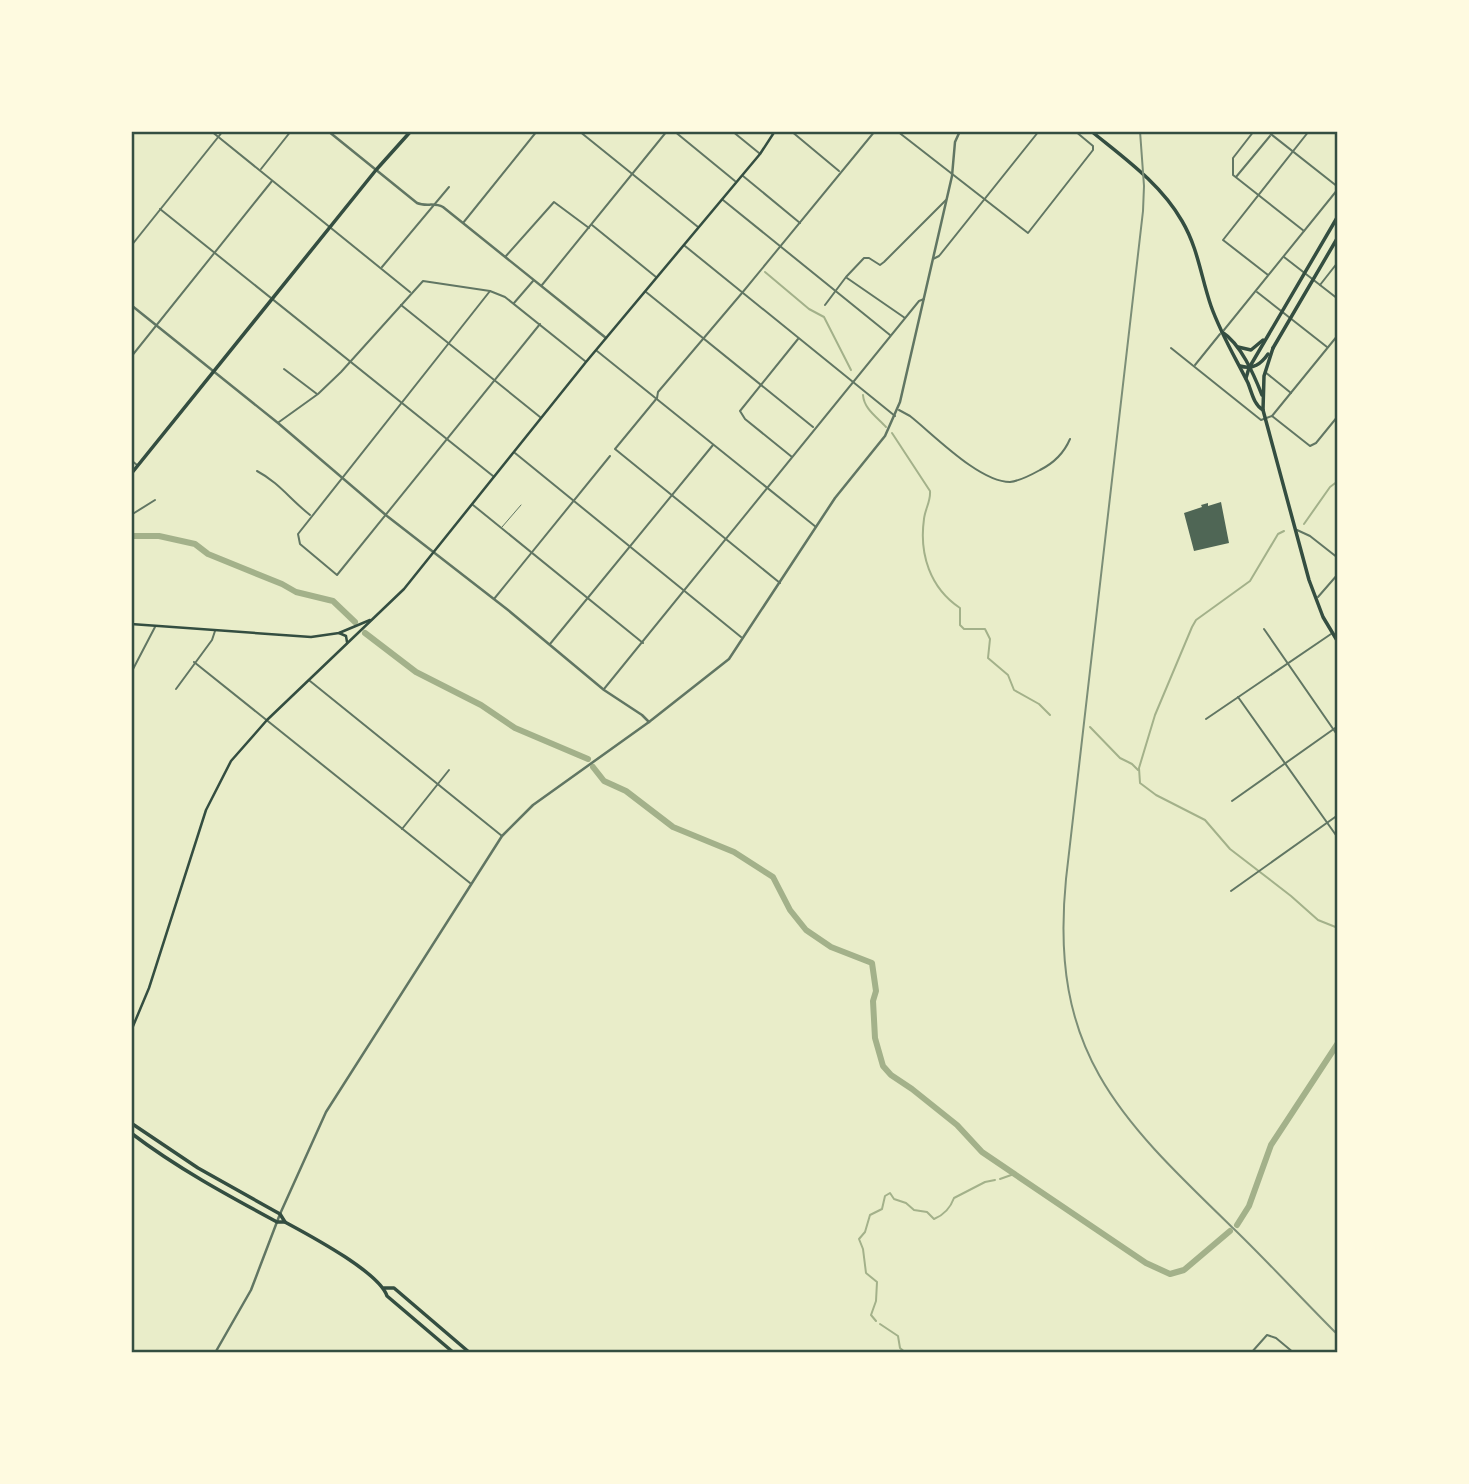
<svg xmlns="http://www.w3.org/2000/svg" width="1469" height="1484" font-family="'Noto Sans',sans-serif">
<style>
.lines{fill:none;stroke-linecap:round;stroke-linejoin:round}
.stream{stroke:#a3b18a;stroke-width:2}
.river{stroke:#a3b18a;stroke-width:6}
.building{fill:#4f6655}
.service{stroke:#617663;stroke-width:1}
.minor{stroke:#617663;stroke-width:2}
.tertiary{stroke:#617663;stroke-width:2.5}
.secondary{stroke:#344e41;stroke-width:2.5}
.primary{stroke:#344e41;stroke-width:3.5}
.trunk{stroke:#344e41;stroke-width:3.5}
.rail{stroke:#7c8e77;stroke-width:2}
.neatline{fill:none;stroke:#344e41;stroke-width:2.5}
</style>
<rect width="100%" height="100%" fill="#e9edc9"/>
<g class="lines">
<g class="stream">
<polyline points="765,272 809,309 824,317 851,370"/>
<path d="M863 395C864 409 877 417 886 427"/>
<path d="M892 433 930 491C931 501 925 509 924 519 919 554 930 588 960 608V625L964 629H985L990 639 988 658 1008 675 1014 690 1039 704 1050 715"/>
<polyline points="1304,524 1330,487 1338,481"/>
<polyline points="1284,531 1278,534 1250,581 1196,620 1192,627 1155,715 1139,768 1140,783 1156,795 1205,820 1230,849 1291,896 1318,920 1338,928"/>
<polyline points="1090,727 1120,758 1132,764 1138,770"/>
<polyline points="1000,1179 1014,1174"/>
<path d="M876 1321 871 1315 876 1301 877 1282 866 1273 863 1249 859 1239 865 1232 870 1215 882 1209 885 1196 890 1193 894 1199 906 1203 914 1210 927 1212 934 1219C944 1215 950 1209 954 1198L985 1182 995 1180"/>
<polyline points="880,1324 898,1336 900,1348 906,1353"/>
</g>
<g class="river">
<polyline points="131,536 159,536 195,544 208,554 282,584 296,592 333,601 355,622"/>
<polyline points="365,633 416,672 481,705 515,728 588,759"/>
<polyline points="593,767 604,781 626,791 673,827 734,852 773,877 790,910 806,930 831,947 872,963 876,991 873,1001 875,1038 883,1066 891,1075 912,1089 957,1125 982,1152 1146,1263 1170,1274 1184,1270 1230,1231"/>
<polyline points="1237,1225 1249,1206 1271,1145 1338,1043"/>
</g>
</g>
<polygon class="building" points="1221,502 1229,543 1194,551 1184,513 1202,507 1201,505 1208,503 1208,506"/>
<g class="lines">
<polyline class="service" points="502,527 521,505"/>
<g class="minor">
<polyline points="211,131 410,292"/>
<polyline points="579,131 698,227"/>
<polyline points="674,131 735,181"/>
<polyline points="732,131 759,153"/>
<polyline points="791,131 839,171"/>
<polyline points="897,131 1028,233 1093,150 1093,146 1075,131"/>
<polyline points="1254,131 1233,158 1233,175 1304,231"/>
<polyline points="1267,131 1338,187"/>
<polyline points="261,169 291,131"/>
<polyline points="743,176 800,223"/>
<polyline points="1236,177 1270,136"/>
<polyline points="723,200 890,335"/>
<polyline points="160,209 493,476"/>
<polyline points="463,223 537,131"/>
<polyline points="592,225 656,277"/>
<polyline points="131,246 223,131"/>
<polyline points="685,246 895,416"/>
<polyline points="506,256 554,202 589,228"/>
<polyline points="1284,257 1338,299"/>
<polyline points="933,259 939,256 1039,131"/>
<polyline points="382,267 449,187"/>
<polyline points="1268,275 1223,240 1309,131"/>
<polyline points="847,278 905,318"/>
<polyline points="542,285 667,131"/>
<polyline points="1320,285 1338,262"/>
<polyline points="490,291 298,534 300,544 337,575 540,324"/>
<polyline points="646,292 813,427"/>
<polyline points="1257,292 1327,347"/>
<polyline points="514,303 533,281"/>
<polyline points="401,305 540,417"/>
<polyline points="825,305 846,277 864,258 869,258 880,265 884,262 946,200"/>
<polyline points="1224,330 1338,189"/>
<polyline points="1171,348 1261,420 1272,416 1338,335"/>
<polyline points="597,351 816,527"/>
<polyline points="131,357 272,181"/>
<polyline points="1195,365 1220,334"/>
<polyline points="284,369 317,394"/>
<polyline points="1265,372 1291,393"/>
<path d="M899 410 910 416C933 434 979 482 1010 482 1020 481 1031 475 1040 470 1054 463 1064 453 1070 439"/>
<polyline points="1272,416 1310,446 1316,443 1338,416"/>
<polyline points="279,422 318,394 341,372 423,281 490,291 505,297 585,361"/>
<polyline points="515,453 741,637"/>
<polyline points="792,457 745,419 740,411 798,339"/>
<polyline points="131,460 137,465"/>
<path d="M257 471C278 482 291 500 310 515"/>
<polyline points="473,505 643,643"/>
<polyline points="131,515 155,500"/>
<polyline points="1297,530 1310,536 1338,558"/>
<polyline points="780,583 615,449 657,398 658,392 742,293 875,131"/>
<polyline points="1318,597 1338,574"/>
<polyline points="494,599 610,456"/>
<polyline points="1264,629 1338,736"/>
<polyline points="550,644 713,445"/>
<polyline points="194,662 470,883"/>
<polyline points="131,673 155,627"/>
<polyline points="310,681 502,836"/>
<polyline points="176,689 212,640 215,631"/>
<polyline points="604,689 919,301 924,299"/>
<polyline points="1238,697 1338,838"/>
<polyline points="1206,719 1331,634"/>
<polyline points="1232,801 1338,726"/>
<polyline points="402,829 449,770"/>
<polyline points="1231,891 1338,815"/>
<polyline points="1251,1353 1267,1335 1276,1338 1294,1353"/>
</g>
<g class="tertiary">
<path d="M328 131 417 203C426 207 434 202 443 207L606 338"/>
<polyline points="131,305 278,423 387,516 508,610 604,690 642,715 649,722"/>
<polyline points="215,1353 251,1290 280,1214 326,1112 502,836 533,805 649,722 729,659 835,498 885,436 900,402 952,176 955,142 960,131"/>
</g>
<g class="secondary">
<polyline points="131,624 311,637 339,633 370,620"/>
<polyline points="339,633 346,636 347,642"/>
<polyline points="131,1031 149,988 206,810 231,761 267,720 404,589 586,362 760,154 775,131"/>
</g>
<g class="primary">
<path d="M1091 131C1124 158 1160 183 1182 221 1198 248 1201 277 1211 306 1221 334 1235 357 1248 383 1252 393 1254 405 1263 410"/>
<path d="M1222 332C1241 344 1254 375 1262 395"/>
<polyline points="1238,347 1251,350 1263,340"/>
<polyline points="1273,348 1264,376 1263,410 1309,580 1323,617 1338,642"/>
<polyline points="1273,348 1338,237"/>
<path d="M1240 366C1253 370 1261 364 1268 354"/>
<polyline points="1246,378 1249,368 1338,216"/>
<polyline points="131,474 376,170 411,131"/>
</g>
<g class="trunk">
<path d="M131 1123 198 1168 280 1214 285 1222C309 1235 379 1272 387 1296L454 1353"/>
<path d="M131 1133C177 1168 227 1195 277 1222H285"/>
<polyline points="384,1288 394,1288 470,1353"/>
</g>
<path class="rail" d="M1140 131 1144 186 1143 211 1066 879C1049 1052 1118 1117 1234 1229 1269 1263 1303 1300 1338 1335"/>
</g>
<rect width="1469" height="1484" fill="none" stroke="#fefae0" stroke-width="266"/>
<rect x="133" y="133" width="1203" height="1218" class="neatline"/>
</svg>
